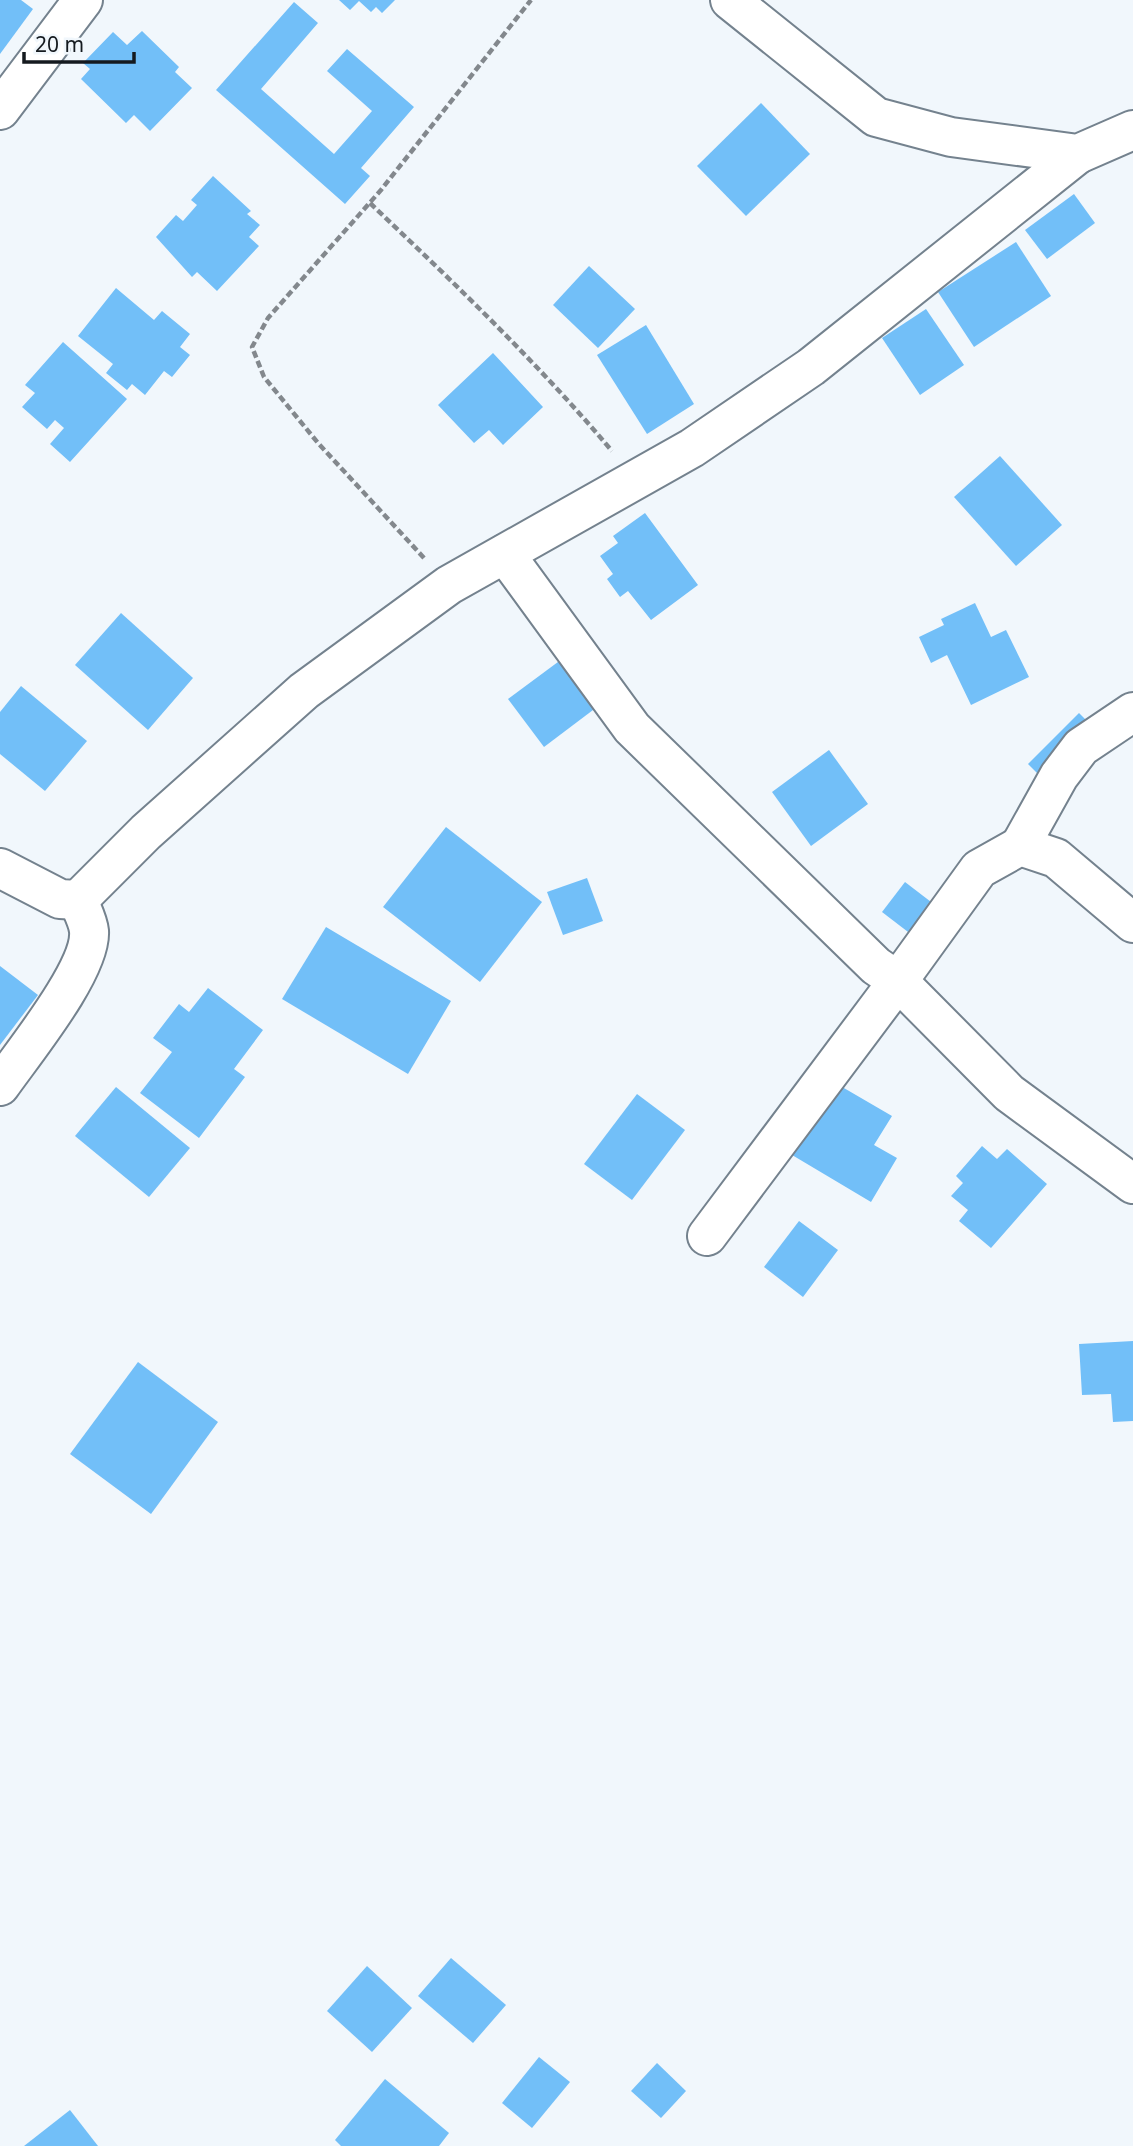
<svg xmlns="http://www.w3.org/2000/svg" width="1133" height="2146" font-family="'Noto Sans',sans-serif">
<style>
.building{fill:#72bff8}
.lines{fill:none;stroke-linecap:round;stroke-linejoin:round}
.street-casing{stroke:#74828e;stroke-width:42}
.path{stroke:#83888d;stroke-width:4.5;stroke-dasharray:7 3.5;stroke-linecap:butt}
.street{stroke:#fff;stroke-width:38}
</style>
<rect width="100%" height="100%" fill="#f1f7fc"/>
<g class="building">
<polygon points="0,0 21,0 33,9 0,54"/>
<polygon points="339,0 395,0 382,13 376,7 371,12 359,1 350,10"/>
<polygon points="294,2 318,23 261,89 334,154 372,111 327,71 347,49 414,107 361,168 370,176 345,204 216,90"/>
<polygon points="142,31 179,67 175,72 192,88 150,131 134,115 126,123 81,79 90,69 83,63 113,32 127,45"/>
<polygon points="761,103 810,154 746,216 697,166"/>
<polygon points="213,176 251,211 247,214 260,225 249,237 259,246 217,291 197,272 192,277 156,237 176,215 183,221 197,205 191,200"/>
<polygon points="1074,194 1095,223 1047,259 1025,230"/>
<polygon points="1016,242 1051,296 974,347 938,292"/>
<polygon points="589,266 635,309 598,348 553,305"/>
<polygon points="116,288 154,320 162,311 190,334 180,347 190,355 172,377 164,371 145,395 132,384 127,390 106,373 113,364 78,336"/>
<polygon points="926,309 964,365 920,395 882,338"/>
<polygon points="646,325 694,404 647,434 597,355"/>
<polygon points="63,342 127,399 70,462 50,444 64,428 55,420 47,429 22,407 35,393 25,385"/>
<polygon points="493,353 543,407 503,445 489,430 474,443 438,405"/>
<polygon points="1000,456 1062,525 1016,566 954,497"/>
<polygon points="645,513 698,585 651,620 628,591 620,597 607,579 613,574 600,556 618,543 613,536"/>
<polygon points="975,603 991,637 1006,630 1029,677 971,705 947,655 931,663 919,637 944,625 941,619"/>
<polygon points="121,613 193,678 148,730 75,665"/>
<polygon points="562,659 597,707 544,747 508,699"/>
<polygon points="21,686 87,741 45,791 0,754 0,712"/>
<polygon points="1079,713 1094,728 1042,778 1028,764"/>
<polygon points="829,750 868,804 811,846 772,792"/>
<polygon points="446,827 542,902 480,982 383,907"/>
<polygon points="587,878 603,921 563,935 547,892"/>
<polygon points="905,882 935,905 912,935 882,912"/>
<polygon points="326,927 451,1001 408,1074 282,999"/>
<polygon points="0,966 38,995 0,1045"/>
<polygon points="208,988 263,1030 234,1069 245,1077 199,1138 140,1093 172,1052 153,1038 179,1004 189,1012"/>
<polygon points="825,1077 892,1116 874,1145 897,1158 871,1202 782,1149"/>
<polygon points="116,1087 190,1148 149,1197 75,1136"/>
<polygon points="637,1094 685,1130 632,1200 584,1164"/>
<polygon points="982,1146 997,1159 1007,1149 1047,1184 991,1248 959,1221 968,1210 951,1196 963,1183 956,1176"/>
<polygon points="799,1221 838,1250 803,1297 764,1267"/>
<polygon points="1133,1341 1133,1421 1113,1422 1111,1394 1082,1395 1079,1344"/>
<polygon points="138,1362 218,1422 151,1514 70,1454"/>
<polygon points="451,1958 506,2005 473,2043 418,1996"/>
<polygon points="367,1966 412,2008 372,2052 327,2011"/>
<polygon points="539,2057 570,2082 532,2128 502,2103"/>
<polygon points="657,2063 686,2091 661,2118 631,2091"/>
<polygon points="385,2079 449,2133 439,2146 341,2146 335,2140"/>
<polygon points="70,2110 98,2146 24,2146"/>
</g>
<g class="lines">
<g class="street-casing">
<g id="street">
<polyline points="730,0 876,117 951,137 1078,154 1133,130"/>
<polyline points="0,110 83,0"/>
<polyline points="505,554 632,728 876,966 898,981 979,869 1020,846 1056,858 1133,923"/>
<polyline points="1020,846 1059,776 1081,747 1133,712"/>
<polyline points="0,868 60,899 78,900 146,832 304,691 449,585 692,448 811,367 1078,154"/>
<path d="M0 1086C23 1053 92 969 89 931 88 921 82 910 78 900"/>
<polyline points="707,1236 898,981 1009,1093 1133,1184"/>
</g>
</g>
<g class="path">
<path d="M370 203C454 283 537 362 612 451"/>
<polyline points="424,558 318,443 264,377 252,347 268,318 381,190 531,0"/>
</g>
<use href="#street" class="street"/>
</g>
<path d="M24 52v10h110v-10" fill="none" stroke="#151a1f" stroke-width="3.5"/>
<text x="35" y="52" font-size="21" fill="#151a1f" stroke="#f1f7fc" stroke-width="5" paint-order="stroke">20 m</text>
</svg>
